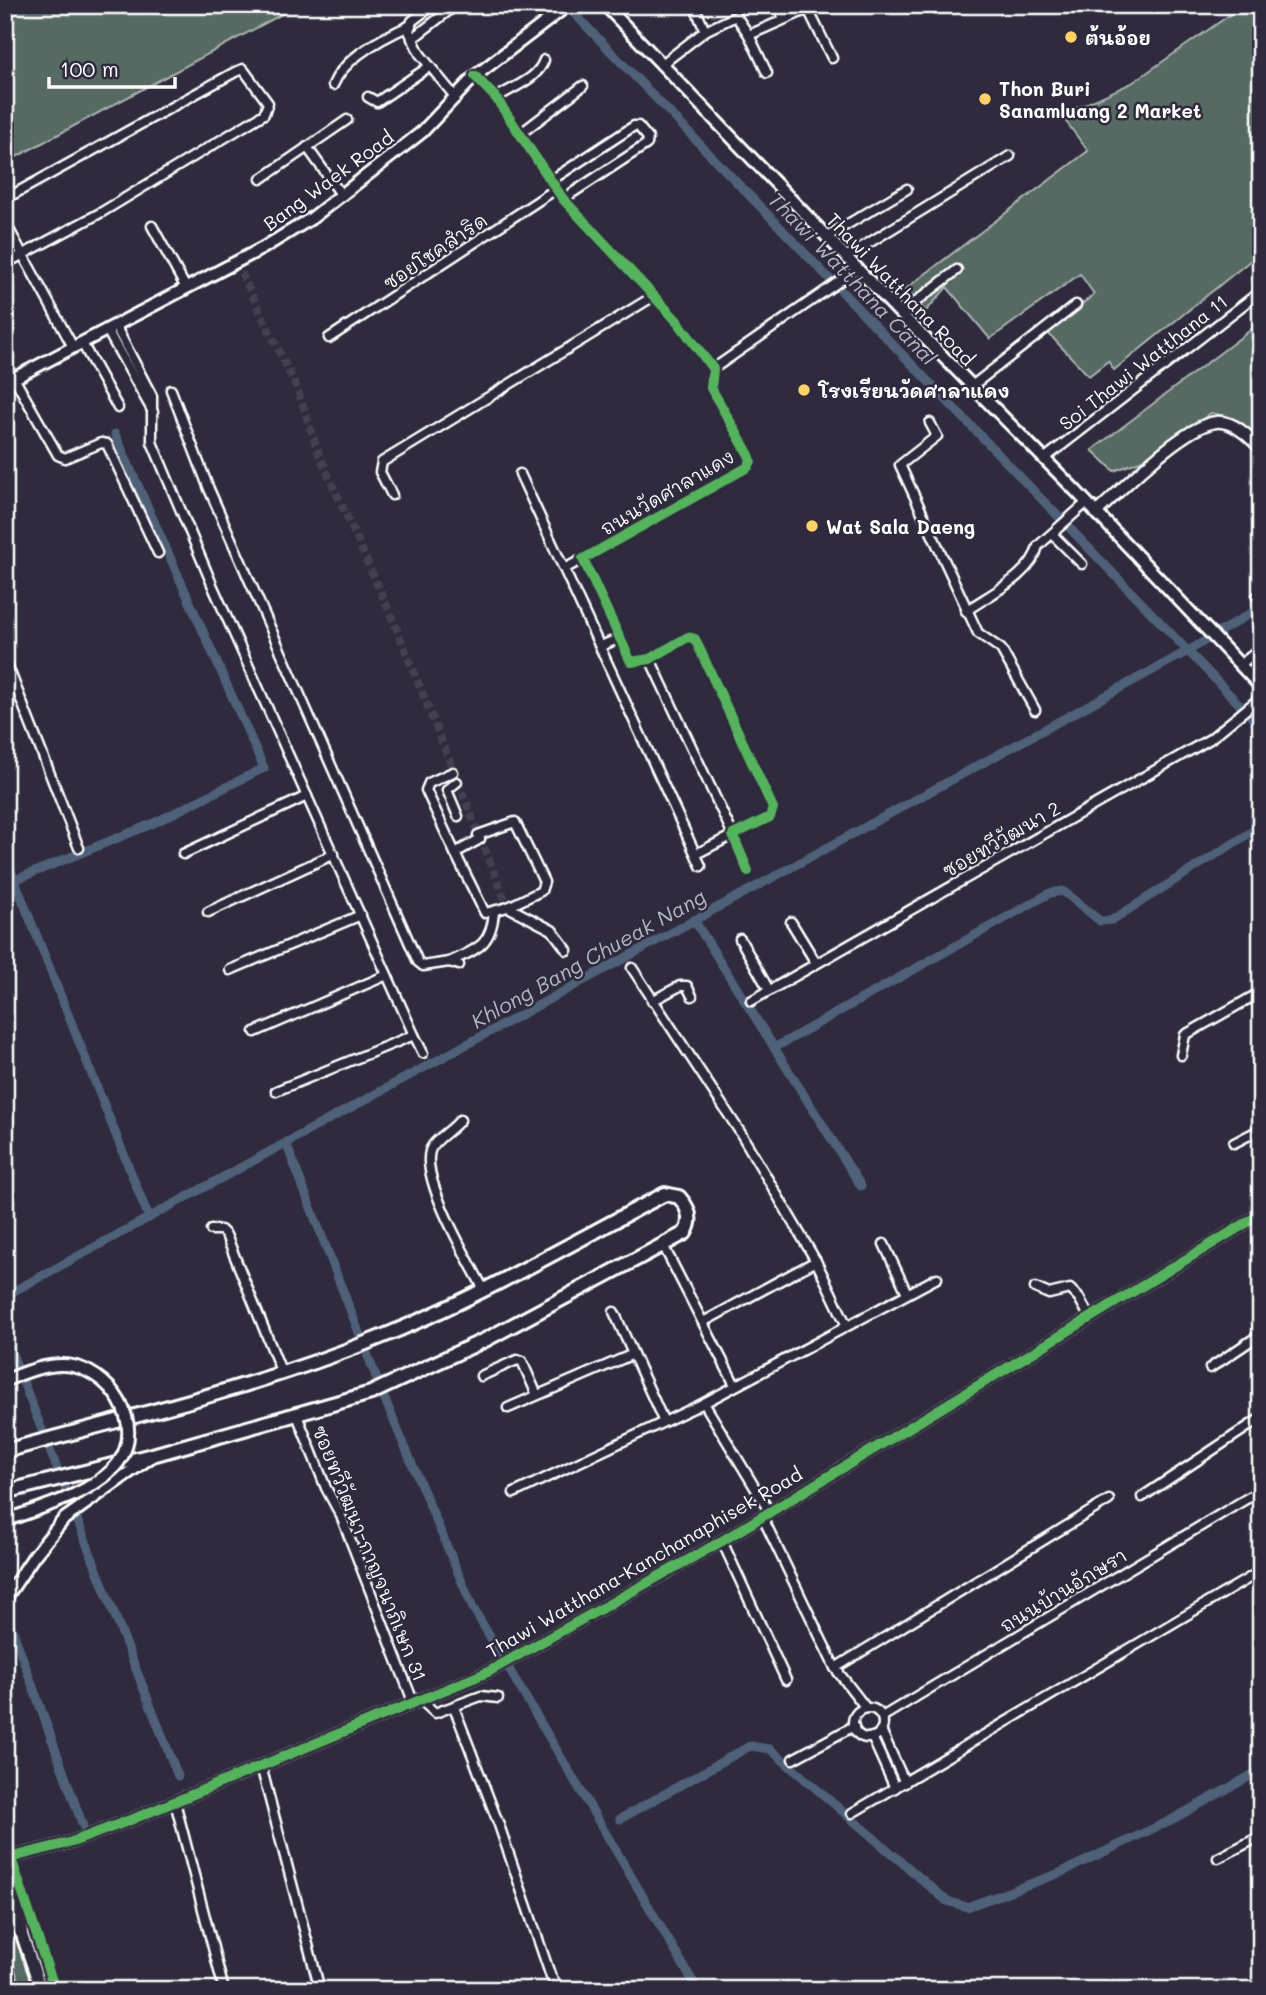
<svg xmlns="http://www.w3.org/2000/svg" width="1266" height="1995" font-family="Mali,'Playpen Sans Thai',sans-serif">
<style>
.green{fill:#566962;stroke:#aab4b0;stroke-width:2}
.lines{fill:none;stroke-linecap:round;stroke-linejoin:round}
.canal{stroke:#4f6079;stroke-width:9}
.minor-tunnel{stroke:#443f50;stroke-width:8;stroke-dasharray:8 4;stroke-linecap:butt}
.minor-casing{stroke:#fff;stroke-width:13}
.tertiary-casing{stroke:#fff;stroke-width:15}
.secondary-casing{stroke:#fff;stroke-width:16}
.primary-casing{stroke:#fff;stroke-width:18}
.minor{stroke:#2f2a3d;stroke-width:8}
.tertiary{stroke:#2f2a3d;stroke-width:10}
.secondary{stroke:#2f2a3d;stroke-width:10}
.primary{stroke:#2f2a3d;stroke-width:12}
.secondary-bridge-casing{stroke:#fff;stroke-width:16;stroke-linecap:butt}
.secondary-bridge{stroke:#2f2a3d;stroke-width:10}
.cycleway-casing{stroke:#2f2a3d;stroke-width:15}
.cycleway{stroke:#56b35d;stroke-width:10}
.poi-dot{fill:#ffd166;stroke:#2f2a3d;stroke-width:2.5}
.labels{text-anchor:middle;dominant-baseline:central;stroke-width:5;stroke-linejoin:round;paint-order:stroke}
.poi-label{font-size:19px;font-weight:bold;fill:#fff;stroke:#2f2a3d;text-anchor:start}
.street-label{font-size:19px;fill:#fff;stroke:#2f2a3d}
.water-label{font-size:21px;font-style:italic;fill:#b0b7c3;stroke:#2f2a3d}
</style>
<rect width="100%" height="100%" fill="#2f2a3d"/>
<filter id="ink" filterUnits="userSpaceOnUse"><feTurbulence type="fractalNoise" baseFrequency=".0143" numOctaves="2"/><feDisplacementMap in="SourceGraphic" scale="14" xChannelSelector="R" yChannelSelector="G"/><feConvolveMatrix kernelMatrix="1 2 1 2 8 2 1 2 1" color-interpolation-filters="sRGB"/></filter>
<g filter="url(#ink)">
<g class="green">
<polygon points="5,5 299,5 5,163"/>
<polygon points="1244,5 1261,5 1261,252 1114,370 1108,361 1089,376 1048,333 1094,294 1080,274 990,339 947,287 926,311 904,290 1088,151 1061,115 1132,83"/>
<path d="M1261 322V440C1246 424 1233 416 1211 413L1145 459 1114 471 1092 450Z"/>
<polygon points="5,1917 15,1931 34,1990 22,1990 5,1942"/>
</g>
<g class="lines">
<g class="canal">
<polyline points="566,5 1261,727"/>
<polyline points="5,856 149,1218"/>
<polyline points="5,884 154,823 264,768 115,434"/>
<polyline points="694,920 861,1186"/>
<polyline points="774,1048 1050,893 1063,891 1100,921 1112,920 1261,826"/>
<polyline points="286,1143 383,1395 473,1608 698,1990"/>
<polyline points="5,1296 1188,651 1261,607"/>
<polyline points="5,1336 178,1776"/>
<polyline points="5,1609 83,1826"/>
<polyline points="620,1819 750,1746 770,1749 947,1901 967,1907 1060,1873 1173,1819 1261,1770"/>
</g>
<polyline class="minor-tunnel" points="236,262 297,388 319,454 394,622 508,907"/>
<g class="minor-casing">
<g id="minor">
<polyline points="433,5 412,21 409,31 420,54 456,98"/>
<polyline points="694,5 705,31"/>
<polyline points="779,5 783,17"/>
<polyline points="749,35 808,9 832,58"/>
<polyline points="412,39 456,5"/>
<polyline points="661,65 705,31 736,16 749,35 767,73"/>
<polyline points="475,76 496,98 563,199 678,322 713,369 711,388 749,455 751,461 748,467 583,559 631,662 650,659 688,637 695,639 773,808 770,817 733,835 748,871"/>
<path d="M333 85C344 57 384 37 411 25"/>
<polyline points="368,97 377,102 430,66"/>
<path d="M496 98C514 86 537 80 544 60"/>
<polyline points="520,134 583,86"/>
<polyline points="307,147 342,196"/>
<polyline points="261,179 347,120"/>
<polyline points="550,181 634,126 638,126 648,138 647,144 563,199"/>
<polyline points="5,199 235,72 243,69 268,103 264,114 102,212 5,264"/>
<polyline points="5,222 73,347"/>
<polyline points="152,226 186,288"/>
<polyline points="826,237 907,189"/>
<polyline points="846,257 1010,156"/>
<polyline points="900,314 957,270"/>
<polyline points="115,325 152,396 152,442 214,589 414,1035 276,1091"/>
<polyline points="107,330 153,412"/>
<polyline points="329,338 556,189"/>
<polyline points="82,343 118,408"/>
<polyline points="713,369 857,269"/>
<polyline points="14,378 58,455 65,458 101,443 107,444 158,553"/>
<polyline points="972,386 1076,305"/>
<polyline points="171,390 209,489 418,962 423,966 449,962 459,965"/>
<polyline points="930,423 937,436 900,465 978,633 1001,649 1035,710"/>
<polyline points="1044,459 1261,291"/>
<polyline points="520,474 564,569"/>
<polyline points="392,495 380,472 382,462 654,296"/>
<polyline points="1052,534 1082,564"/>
<polyline points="583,559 564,569 701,866"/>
<polyline points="1257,597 1261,594"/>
<path d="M966 611C990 594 1032 575 1038 546L1086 503"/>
<polyline points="601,646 620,638"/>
<polyline points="5,659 79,848"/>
<polyline points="650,659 733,835 696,854"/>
<polyline points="1240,665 1261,648"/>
<polyline points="453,772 429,783 426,790 455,853"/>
<polyline points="457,782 447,790 458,816"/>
<polyline points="478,835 515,822 544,882 541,891 508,907 485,913 455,853 480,839"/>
<polyline points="183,854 307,796"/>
<polyline points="508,907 552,930 567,950"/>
<polyline points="208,912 334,854"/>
<polyline points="791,922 816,963"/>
<polyline points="740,939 769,990"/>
<path d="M449 962C477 949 491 946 494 912"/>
<polyline points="632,968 740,1132 816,1261 846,1324"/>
<polyline points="230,970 361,915"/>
<polyline points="652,1001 680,986 687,986 692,996"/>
<polyline points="751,1001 1210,739 1261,697"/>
<polyline points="255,1032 387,975"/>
<polyline points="414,1035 423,1053"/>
<polyline points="1181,1055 1185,1035 1261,992"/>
<path d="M460 1120C453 1130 433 1140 430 1151 421 1181 469 1261 484 1290"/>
<polyline points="1234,1143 1261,1129"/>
<polyline points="211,1230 221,1230 226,1235 281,1371"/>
<polyline points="884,1244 907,1293"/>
<polyline points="663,1245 735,1385"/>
<polyline points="1035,1288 1049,1294 1070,1289 1079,1298 1090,1318"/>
<polyline points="614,1312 663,1420"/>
<polyline points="705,1321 816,1261"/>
<polyline points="1210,1368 1261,1334"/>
<polyline points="481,1376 517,1360 522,1361 537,1395"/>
<polyline points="704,1403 769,1511"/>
<polyline points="508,1408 631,1355"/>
<polyline points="297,1415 326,1488 341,1516 414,1704"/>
<polyline points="514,1493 704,1403 937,1278"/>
<polyline points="1142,1497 1261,1418"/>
<polyline points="762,1516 835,1668 866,1708"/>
<polyline points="722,1541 786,1680"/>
<polyline points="835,1668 1109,1500"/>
<polyline points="422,1701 435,1713 481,1696 498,1698"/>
<polyline points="454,1707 499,1825 551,1977 561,1990"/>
<circle cx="868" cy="1723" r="15"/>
<polyline points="882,1717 1261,1490"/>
<polyline points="881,1730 905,1783"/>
<polyline points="872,1737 895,1788"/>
<polyline points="793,1759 854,1726"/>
<polyline points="261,1766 320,1990"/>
<polyline points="175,1802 224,1990"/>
<polyline points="1259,1809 1261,1811"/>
<polyline points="852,1813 1261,1571"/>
<polyline points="1218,1858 1261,1836"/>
</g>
</g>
<g class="tertiary-casing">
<g id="tertiary">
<path d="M1096 513C1121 490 1183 426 1216 422 1233 420 1250 437 1261 449"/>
<polyline points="5,1859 72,1842 133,1819 488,1672 722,1541 1261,1214"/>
</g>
</g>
<g class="secondary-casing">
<g id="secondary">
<polyline points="605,5 895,308 1076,491 1261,687"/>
<polyline points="5,383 263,248 312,218 422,132 475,76 568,5"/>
<polyline points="5,1599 34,1556 64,1519 151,1457"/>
<polyline points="5,1870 18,1903 22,1933"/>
<polyline points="5,1909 22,1935 41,1990"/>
<polyline points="5,1966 14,1990"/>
</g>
</g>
<g class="primary-casing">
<path id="primary" d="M5 1451C129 1417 257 1387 376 1339 476 1299 570 1244 665 1194L679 1197C689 1208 693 1220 685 1233L487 1339 371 1393 156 1454 5 1492"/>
</g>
<use href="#minor" class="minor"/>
<use href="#tertiary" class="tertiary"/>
<use href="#secondary" class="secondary"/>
<use href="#primary" class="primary"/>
<g class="secondary-bridge-casing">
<path id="secondary-bridge" d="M5 1381C24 1372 51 1362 73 1366 117 1376 149 1433 112 1470 83 1497 41 1507 5 1521"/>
</g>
<use href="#secondary-bridge" class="secondary-bridge"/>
<g class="cycleway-casing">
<g id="cycleway">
<polyline points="475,76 496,98 563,199 678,322 713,369 711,388 749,455 751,461 748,467 583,559 631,662 650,659 688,637 695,639 773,808 770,817 733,835 748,871"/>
<polyline points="5,1840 55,1990"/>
<polyline points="5,1859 72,1842 133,1819 488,1672 722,1541 1261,1214"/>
</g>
</g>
<use href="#cycleway" class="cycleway"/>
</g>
</g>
<g class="poi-dot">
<circle cx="1071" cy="37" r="7"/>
<circle cx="985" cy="99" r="7"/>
<circle cx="804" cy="390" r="7"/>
<circle cx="812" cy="526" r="7"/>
</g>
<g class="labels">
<g class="poi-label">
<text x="1085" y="37">ต้นอ้อย</text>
<text x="999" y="88">Thon Buri<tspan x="999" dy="22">Sanamluang 2 Market</tspan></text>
<text x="818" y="390">โรงเรียนวัดศาลาแดง</text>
<text x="826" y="526">Wat Sala Daeng</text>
</g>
<g class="street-label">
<text transform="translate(328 180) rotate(-36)">Bang Waek Road</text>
<text transform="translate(435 251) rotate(-34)">ซอยโชคสำริด</text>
<text transform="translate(901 289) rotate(46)">Thawi Watthana Road</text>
<text transform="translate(1143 362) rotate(-38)">Soi Thawi Watthana 11</text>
<text transform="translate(667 492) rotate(-30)">ถนนวัดศาลาแดง</text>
<text transform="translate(1001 839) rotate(-30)">ซอยทวีวัฒนา 2</text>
<text transform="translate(370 1553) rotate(68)">ซอยทวีวัฒนา-กาญจนาภิเษก 31</text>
<text transform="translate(644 1562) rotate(-30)">Thawi Watthana-Kanchanaphisek Road</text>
<text transform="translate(1063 1590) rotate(-31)">ถนนบ้านอักษรา</text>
</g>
<g class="water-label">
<text transform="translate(853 278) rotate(46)">Thawi Watthana Canal</text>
<text transform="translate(588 958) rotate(-29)">Khlong Bang Chueak Nang</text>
</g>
</g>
<rect width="1266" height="1995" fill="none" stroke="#2f2a3d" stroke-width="28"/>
<rect x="14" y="14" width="1238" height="1967" fill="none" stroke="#fff" stroke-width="2.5" filter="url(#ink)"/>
<path d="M49 77v10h126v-10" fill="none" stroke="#ffffff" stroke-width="3.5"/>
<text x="60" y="77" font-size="21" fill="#ffffff" stroke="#2f2a3d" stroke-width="5" paint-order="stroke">100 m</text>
</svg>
